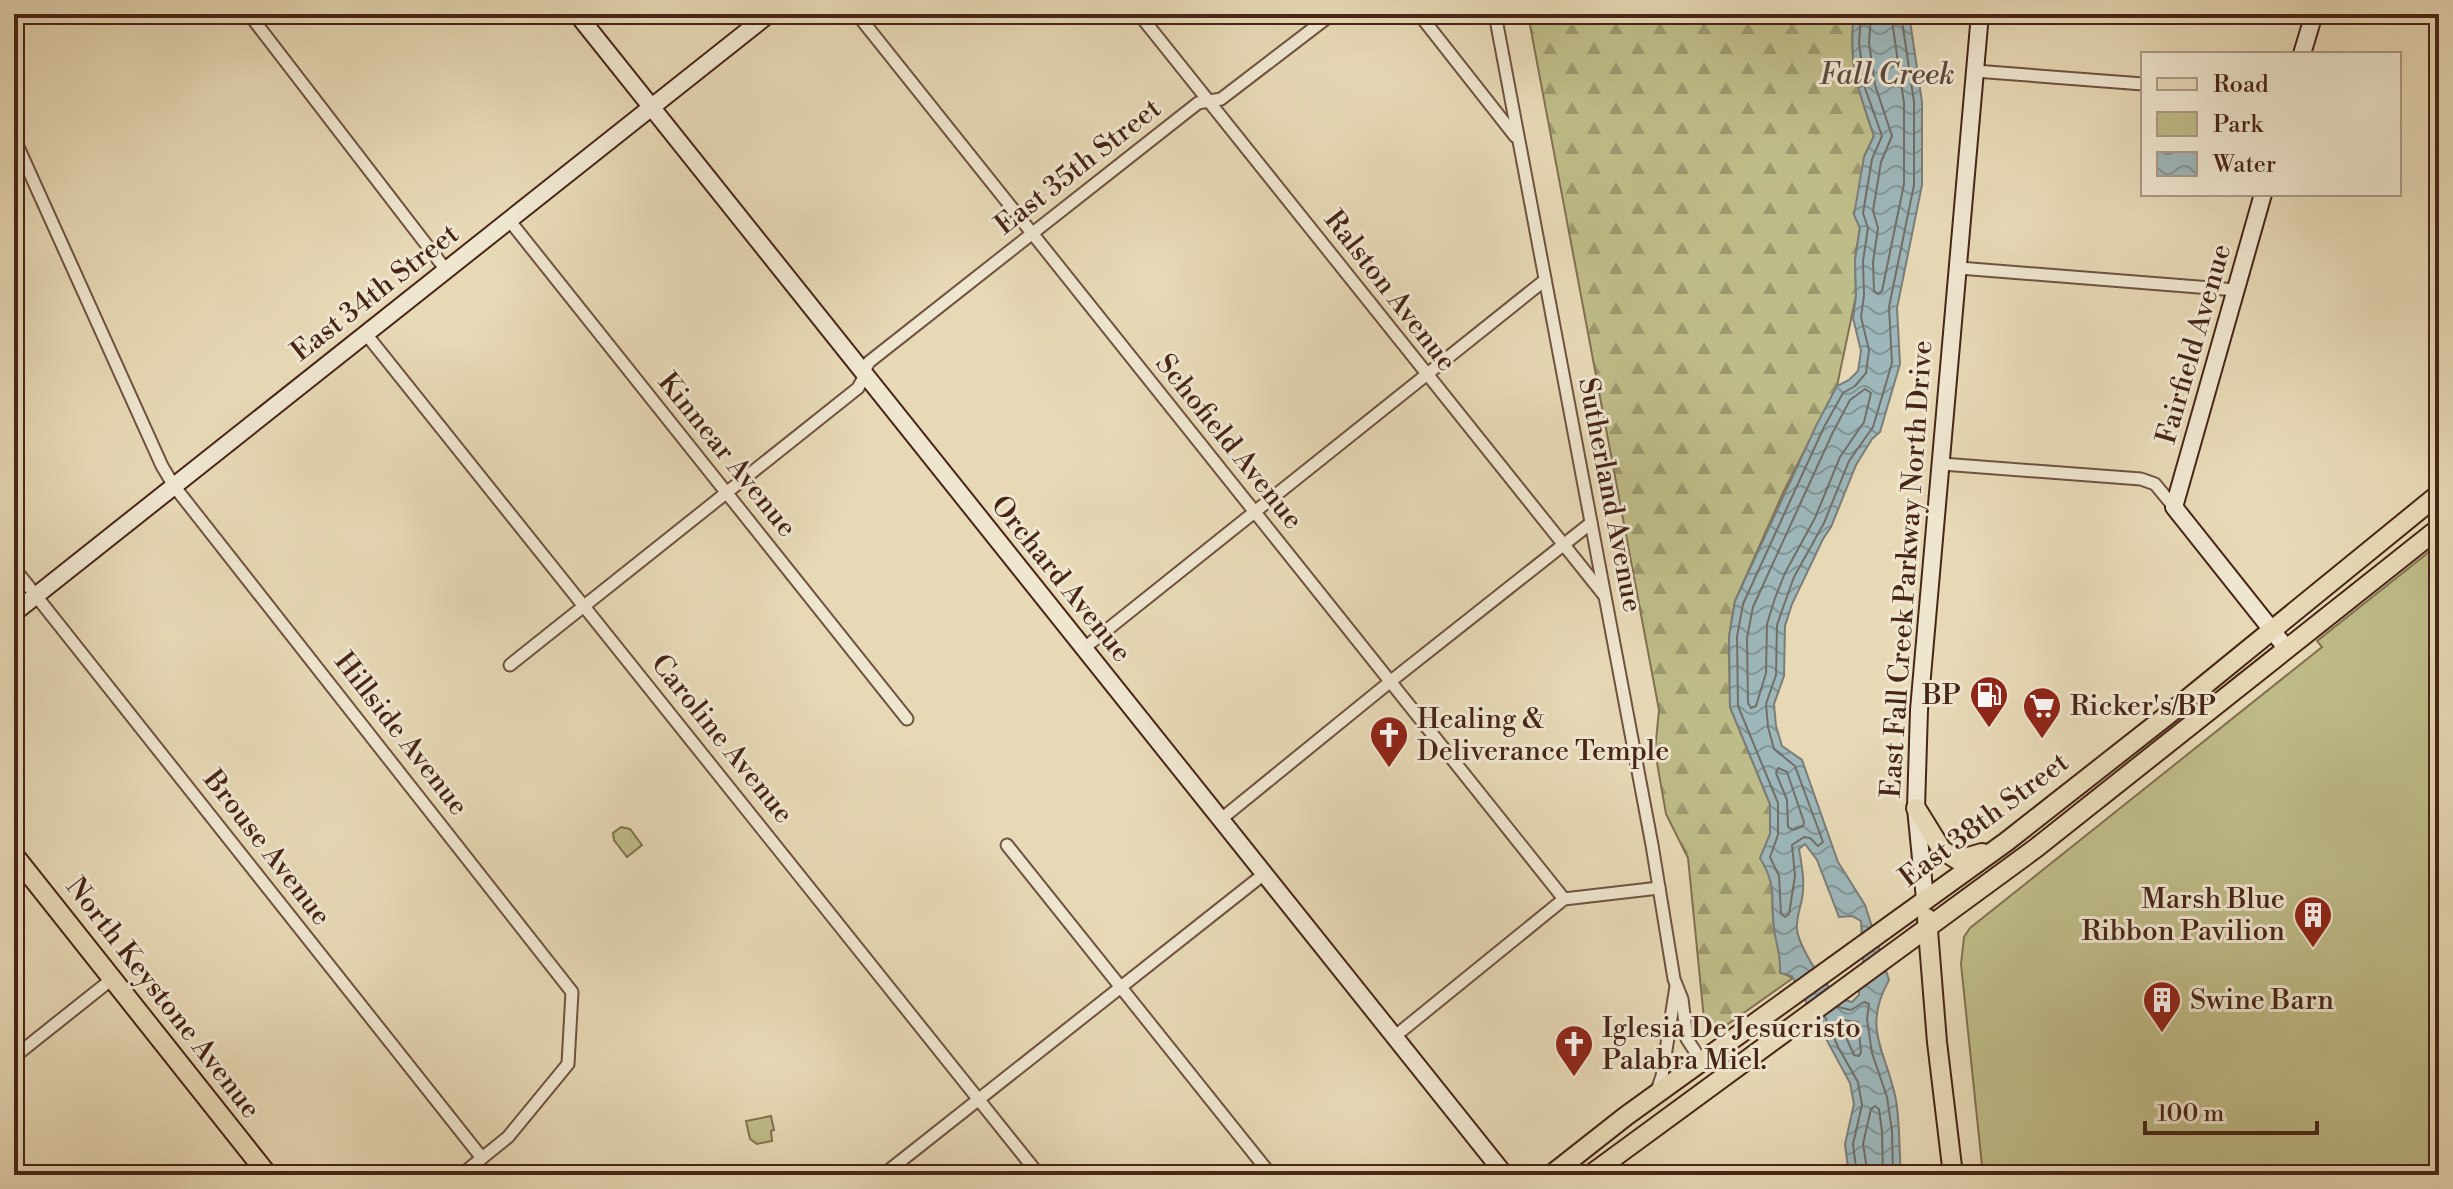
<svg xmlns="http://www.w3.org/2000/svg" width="2453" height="1189" font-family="'Libre Bodoni',serif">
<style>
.forest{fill:url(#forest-firs);stroke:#827050;stroke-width:2}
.park{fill:#bebc88;stroke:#827050;stroke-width:2}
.water{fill:url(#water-waves);stroke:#7b7d79;stroke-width:2;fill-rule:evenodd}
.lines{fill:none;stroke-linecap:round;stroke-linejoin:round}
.shore{stroke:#726e68;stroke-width:2}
.street-casing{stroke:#6f523f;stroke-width:15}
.secondary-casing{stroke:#472517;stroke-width:20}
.primary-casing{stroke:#472517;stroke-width:22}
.street{stroke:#efe6d0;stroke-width:11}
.secondary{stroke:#efe6d0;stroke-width:16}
.primary{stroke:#e7d9b6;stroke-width:18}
.labels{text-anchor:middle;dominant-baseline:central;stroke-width:6;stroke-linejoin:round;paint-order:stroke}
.street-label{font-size:28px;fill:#472517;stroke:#efe6d0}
.poi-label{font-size:28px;fill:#472517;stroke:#efe6d0;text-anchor:start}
.water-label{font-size:30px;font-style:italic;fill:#5c4a40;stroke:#efe6d0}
</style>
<defs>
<pattern id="forest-firs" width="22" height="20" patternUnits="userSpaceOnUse" patternTransform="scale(2)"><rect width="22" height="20" fill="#bebc88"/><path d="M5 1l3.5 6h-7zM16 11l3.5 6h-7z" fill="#9c996e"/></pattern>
<pattern id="water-waves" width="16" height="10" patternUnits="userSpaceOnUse" patternTransform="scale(2)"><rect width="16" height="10" fill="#9db7ba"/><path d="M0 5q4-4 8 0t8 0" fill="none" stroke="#829596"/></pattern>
</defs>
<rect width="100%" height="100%" fill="#e7d9b6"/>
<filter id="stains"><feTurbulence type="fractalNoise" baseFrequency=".0025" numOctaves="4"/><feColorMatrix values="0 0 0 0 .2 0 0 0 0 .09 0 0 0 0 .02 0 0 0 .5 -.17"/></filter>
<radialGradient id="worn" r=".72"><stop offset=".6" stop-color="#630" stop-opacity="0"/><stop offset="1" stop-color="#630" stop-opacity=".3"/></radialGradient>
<path class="forest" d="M1523 14H1854C1848 65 1858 89 1874 136L1864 157 1860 227 1855 260 1856 296 1837 386 1783 493 1735 601 1729 637 1730 707 1770 804V834L1761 858 1772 878 1773 922 1781 952 1780 972 1793 978 1721 1029H1707L1704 1019 1688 858 1666 814 1655 751 1659 710 1530 25Z"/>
<g class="park">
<polygon points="2439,544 2439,1175 1983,1175 1961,964 1964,937 1970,928 2322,647 2317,641"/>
<polygon points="621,827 630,829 642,845 627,857 614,840 613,833"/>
<polygon points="771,1116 774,1130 771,1131 772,1141 757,1144 750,1139 746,1121"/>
</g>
<path class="water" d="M1854 14H1909L1922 102V185L1897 308 1900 364 1880 432 1872 439 1856 465 1831 527 1823 539 1792 604 1785 626 1784 676 1774 704 1776 726 1782 746 1802 760 1838 862 1865 905 1889 980C1861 1030 1887 1052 1896 1100 1900 1125 1899 1150 1901 1175H1849L1845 1144 1854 1104 1850 1083 1792 976 1780 973C1781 952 1776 946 1774 928 1770 897 1778 888 1760 858L1770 834V804L1730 707 1729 637 1735 601 1817 424 1837 386 1849 380 1858 371 1861 351 1853 318 1856 296 1855 260 1860 228 1854 215 1864 157 1874 136C1858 89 1848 65 1854 14ZM1805 844 1817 860 1839 917 1852 916 1861 921 1864 973 1859 982V995L1852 1002C1830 999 1800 950 1797 930 1796 918 1800 909 1802 899 1805 882 1802 866 1799 849Z"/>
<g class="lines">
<g class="shore">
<polyline points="1861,14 1859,43 1865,88 1882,136 1872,159 1863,213 1868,228 1863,261 1864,295 1861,317 1869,350 1866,373 1855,386 1843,393 1824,427 1743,604 1737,637 1738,706 1778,803 1778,835 1770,857 1779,876 1781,914 1785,917 1789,914 1795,876 1792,845 1804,837 1810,838 1818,846 1823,842 1795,766 1774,749 1768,727 1766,704 1776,675 1777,625 1785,602 1794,577 1824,523 1849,461 1873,427 1892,363 1889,307 1914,185 1914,102 1901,14"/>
<polyline points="1871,14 1869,43 1875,85 1892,136 1881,162 1873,211 1878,228 1873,262 1874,291 1878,294 1882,291 1904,184 1904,103 1891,14"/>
<polygon points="1865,389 1871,393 1864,422 1840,457 1815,518 1785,573 1775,598 1767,624 1766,673 1756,706 1751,708 1748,703 1747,638 1753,607 1833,432 1850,400"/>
<polygon points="1778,768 1787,772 1804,822 1803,826 1793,830 1788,827 1787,800 1776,773"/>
<polyline points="1838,1007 1851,1010 1864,1002 1869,1004 1867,1019 1872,1053 1887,1097 1892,1131 1893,1175"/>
<polyline points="1825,1017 1838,1047 1858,1082 1862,1105 1853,1144 1857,1175"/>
<polygon points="1843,1020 1858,1022 1861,1052 1859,1056 1854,1055 1840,1024"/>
<polyline points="1868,1175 1863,1144 1871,1109 1875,1106 1879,1109 1882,1132 1883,1175"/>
</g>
<g class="street-casing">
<g id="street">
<polyline points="249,14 446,270"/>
<polyline points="857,14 1564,899"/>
<polyline points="1139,14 1604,595"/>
<polyline points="1419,14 1515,136"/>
<polyline points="1495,14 1652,845 1674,979 1682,999 1687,1039 1702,1062"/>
<polyline points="1975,71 2143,84"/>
<polyline points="14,138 162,466 174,486 572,992 568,1064 508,1137 461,1175"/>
<polyline points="509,220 907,719"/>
<polyline points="1959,268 2236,290"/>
<polyline points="366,334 1039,1175"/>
<polyline points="863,373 869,362 1198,103 1221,99 1332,14"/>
<polyline points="1942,464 2141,479 2155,484 2174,507"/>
<polyline points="14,568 482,1158"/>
<polyline points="1083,649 1545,280"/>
<polyline points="510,665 858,388 865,375"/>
<polyline points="1220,820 1391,681 1591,523"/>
<polyline points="1007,845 1271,1175"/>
<polyline points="1394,1037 1564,899 1659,888"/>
<polyline points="14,1057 112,979"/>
<polyline points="1657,1091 1662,1076 1676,986"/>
<polyline points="883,1175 1264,874"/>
</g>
</g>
<g class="secondary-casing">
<g id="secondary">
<polyline points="577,14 1505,1175"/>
<polyline points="2302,54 2314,14"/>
<polyline points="2263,194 2174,507 2287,649"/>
<polyline points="14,613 769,14"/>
<polyline points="1925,899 1916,808 1919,710 1980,14"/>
</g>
</g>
<g class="primary-casing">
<g id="primary">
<polyline points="1916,808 1942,850 1958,860 1982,853"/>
<polyline points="14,855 268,1175"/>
<polyline points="1927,918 1937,1042 1953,1175"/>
<polyline points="1551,1175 1626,1116 2006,842 2169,714 2439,494"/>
<polyline points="1590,1175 2036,848 2439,528"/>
</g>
</g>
<use href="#street" class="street"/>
<use href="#secondary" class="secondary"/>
<use href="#primary" class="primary"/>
</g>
<defs>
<g id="fuel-pin" transform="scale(2)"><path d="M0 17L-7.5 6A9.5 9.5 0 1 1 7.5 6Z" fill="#8f2418" stroke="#efe6d0"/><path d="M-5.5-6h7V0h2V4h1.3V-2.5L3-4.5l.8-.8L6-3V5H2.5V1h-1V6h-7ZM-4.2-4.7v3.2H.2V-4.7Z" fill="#fff"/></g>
<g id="supermarket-pin" transform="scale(2)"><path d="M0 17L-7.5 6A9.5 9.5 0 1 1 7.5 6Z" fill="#8f2418" stroke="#efe6d0"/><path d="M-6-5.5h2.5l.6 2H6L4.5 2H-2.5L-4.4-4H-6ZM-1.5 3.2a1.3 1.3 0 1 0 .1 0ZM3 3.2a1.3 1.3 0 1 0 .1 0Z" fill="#fff"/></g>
<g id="church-pin" transform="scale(2)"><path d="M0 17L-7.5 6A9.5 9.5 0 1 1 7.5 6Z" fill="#8f2418" stroke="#efe6d0"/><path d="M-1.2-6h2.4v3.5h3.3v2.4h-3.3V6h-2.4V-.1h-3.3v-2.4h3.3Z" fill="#fff"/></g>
<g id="building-pin" transform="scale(2)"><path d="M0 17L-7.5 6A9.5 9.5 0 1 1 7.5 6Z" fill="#8f2418" stroke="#efe6d0"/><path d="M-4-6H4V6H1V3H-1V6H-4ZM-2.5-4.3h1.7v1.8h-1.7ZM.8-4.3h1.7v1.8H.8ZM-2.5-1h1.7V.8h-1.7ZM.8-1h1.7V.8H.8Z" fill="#fff"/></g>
</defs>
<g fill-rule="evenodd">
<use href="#fuel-pin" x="1989" y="695"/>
<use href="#supermarket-pin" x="2042" y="706"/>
<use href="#church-pin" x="1389" y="735"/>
<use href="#building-pin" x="2313" y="915"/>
<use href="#building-pin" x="2162" y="1000"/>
<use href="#church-pin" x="1574" y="1044"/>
</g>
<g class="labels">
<g class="street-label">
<text transform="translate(1078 167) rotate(-38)">East 35th Street</text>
<text transform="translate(1390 291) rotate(52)">Ralston Avenue</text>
<text transform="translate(375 293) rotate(-38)">East 34th Street</text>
<text transform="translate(2194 344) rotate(-74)">Fairfield Avenue</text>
<text transform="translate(1229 442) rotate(51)">Schofield Avenue</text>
<text transform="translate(727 455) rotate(51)">Kinnear Avenue</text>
<text transform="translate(1610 495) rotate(79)">Sutherland Avenue</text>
<text transform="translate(1907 569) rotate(-86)">East Fall Creek Parkway North Drive</text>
<text transform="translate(1061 579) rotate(51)">Orchard Avenue</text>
<text transform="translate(401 734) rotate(52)">Hillside Avenue</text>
<text transform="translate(722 739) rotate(51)">Caroline Avenue</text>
<text transform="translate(1984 820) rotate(-37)">East 38th Street</text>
<text transform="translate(267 848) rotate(52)">Brouse Avenue</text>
<text transform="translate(163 998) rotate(52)">North Keystone Avenue</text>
</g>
<g class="poi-label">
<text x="1961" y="695" text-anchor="end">BP</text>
<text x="2070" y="706">Ricker's/BP</text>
<text x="1417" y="719">Healing &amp;<tspan x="1417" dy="32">Deliverance Temple</tspan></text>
<text x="2285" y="899" text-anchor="end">Marsh Blue<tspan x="2285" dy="32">Ribbon Pavilion</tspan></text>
<text x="2190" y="1000">Swine Barn</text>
<text x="1602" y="1028">Iglesia De Jesucristo<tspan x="1602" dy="32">Palabra Miel.</tspan></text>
</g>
<g class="water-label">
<text x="1887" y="75">Fall Creek</text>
</g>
</g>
<rect width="2453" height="1189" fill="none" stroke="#e7d9b6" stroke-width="48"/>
<rect x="16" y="16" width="2421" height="1157" fill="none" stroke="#472517" stroke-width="4"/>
<rect x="24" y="24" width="2405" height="1141" fill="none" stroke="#472517" stroke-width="2"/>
<rect x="2141" y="52" width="260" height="144" fill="#efe6d0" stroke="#ac9986" stroke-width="2"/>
<rect x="2157" y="78" width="40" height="12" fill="#e7d9b6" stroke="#ac9986" stroke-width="2"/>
<text x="2213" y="92" font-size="24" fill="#472517">Road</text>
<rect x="2157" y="112" width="40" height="24" fill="#bebc88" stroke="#ac9986" stroke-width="2"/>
<text x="2213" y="132" font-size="24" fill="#472517">Park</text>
<rect x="2157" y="152" width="40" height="24" fill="url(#water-waves)" stroke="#ac9986" stroke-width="2"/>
<text x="2213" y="172" font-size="24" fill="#472517">Water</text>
<path d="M2145 1121v12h172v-12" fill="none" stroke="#472517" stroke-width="4"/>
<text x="2157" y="1121" font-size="24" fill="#472517" stroke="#efe6d0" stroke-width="6" paint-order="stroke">100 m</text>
<rect width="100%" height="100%" filter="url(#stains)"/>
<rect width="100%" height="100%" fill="url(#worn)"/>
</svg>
